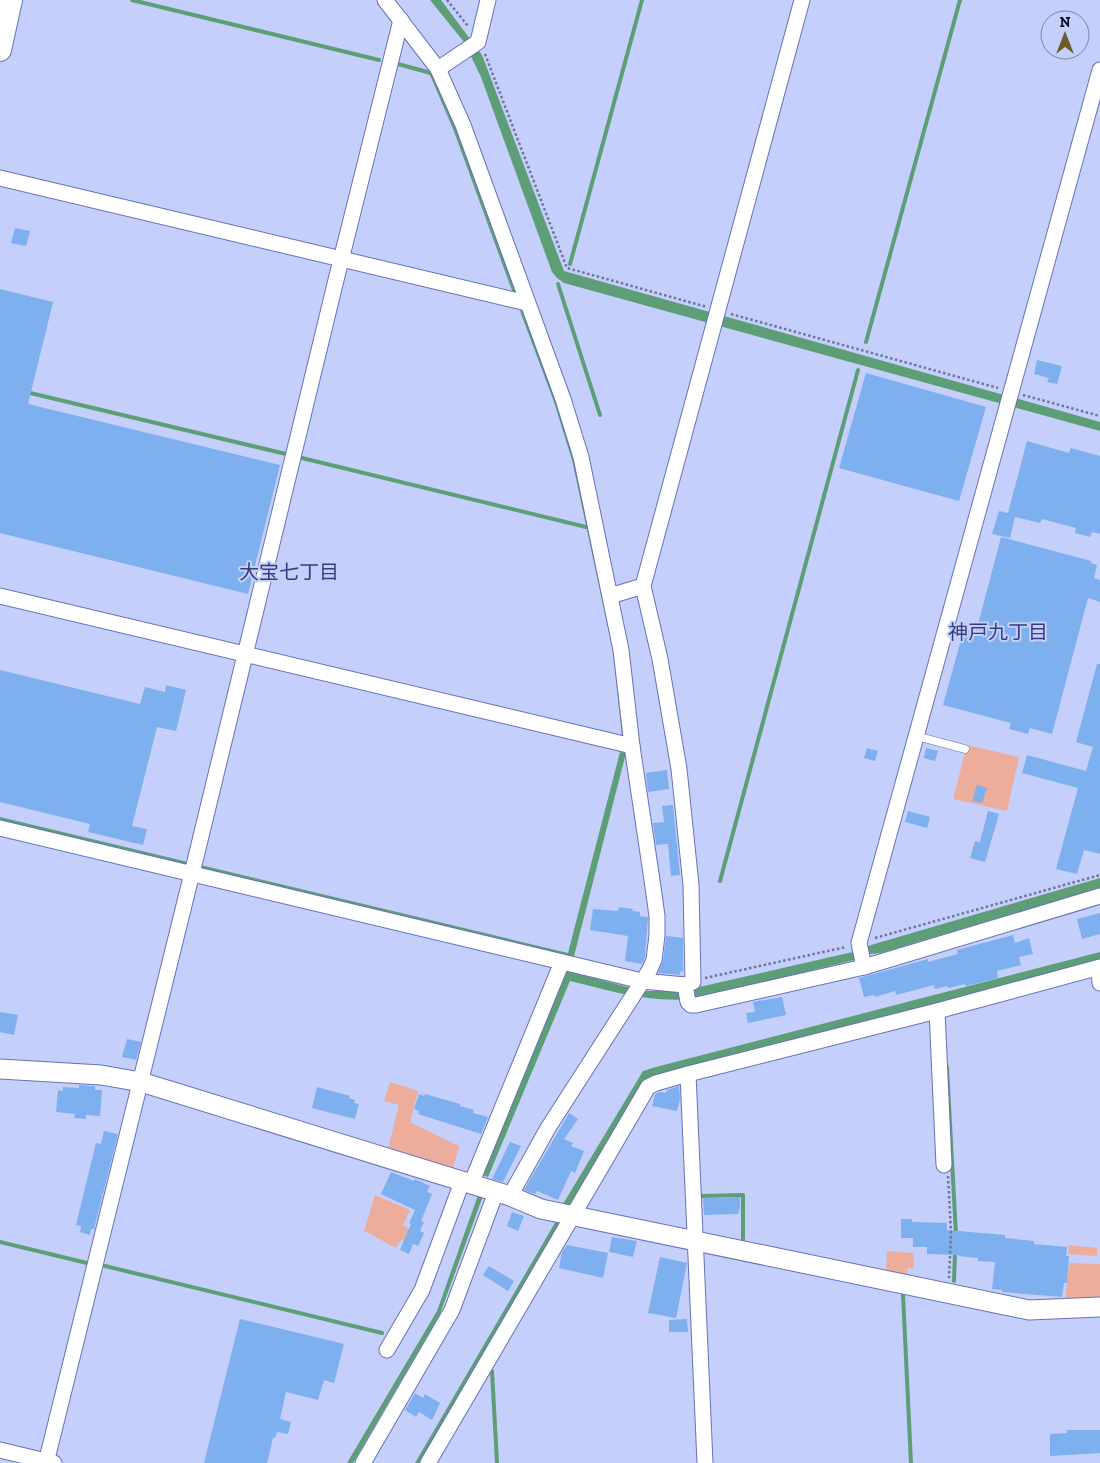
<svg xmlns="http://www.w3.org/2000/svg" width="1100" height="1463" font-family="'Zilla Slab','Noto Sans JP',serif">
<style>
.green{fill:#edad9c}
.water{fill:#5e9e76}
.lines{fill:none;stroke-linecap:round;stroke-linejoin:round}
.stream{stroke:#5e9e76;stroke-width:4}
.building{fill:#7eafee}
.service-casing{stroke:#6772b7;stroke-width:9}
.minor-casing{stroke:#6772b7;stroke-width:17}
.tertiary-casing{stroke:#6772b7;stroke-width:21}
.primary-casing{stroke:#6772b7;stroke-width:24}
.path{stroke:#6e7599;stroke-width:2.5;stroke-dasharray:2.5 2.5;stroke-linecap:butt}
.service{stroke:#fff;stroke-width:8}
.minor{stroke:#fff;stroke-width:15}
.tertiary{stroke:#fff;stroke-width:19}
.primary{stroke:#fff;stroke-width:22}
.labels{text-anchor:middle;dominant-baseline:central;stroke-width:4;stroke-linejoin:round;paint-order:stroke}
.neighbourhood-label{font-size:20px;fill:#353d7c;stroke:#c5cffc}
</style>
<rect width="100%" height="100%" fill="#c5cffc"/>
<g class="green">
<polygon points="967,745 1019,757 1007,811 953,799"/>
<polygon points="390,1082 418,1091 410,1122 459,1146 453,1169 388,1148 399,1105 384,1101"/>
<polygon points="375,1195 410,1210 403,1225 412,1231 408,1242 401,1240 396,1248 364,1231"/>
<polygon points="1069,1245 1097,1248 1097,1256 1068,1254"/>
<polygon points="887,1251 914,1253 913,1269 908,1268 907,1275 886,1270"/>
<polygon points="1069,1263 1100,1264 1100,1299 1065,1301"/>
</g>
<g class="water">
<polygon points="430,0 441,0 482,55 564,271 1100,422 1100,431 564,283 557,278 552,272 481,77 464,42"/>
<polygon points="524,310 557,401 575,460 617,650 626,736 622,736 613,651 572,460 554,402 520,311"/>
<polygon points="620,752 626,753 573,960 0,822 0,817 568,953"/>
<path d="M1100 878V888L881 953 870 954 858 959 692 999C649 1003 611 991 570 981L488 1177 482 1175 567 971 643 991H682L857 951 871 945Z"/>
<polygon points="1100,952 1100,959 1027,981 651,1077 570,1206 563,1204 643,1071 656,1067"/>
<polygon points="478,1195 483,1196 440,1314 353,1463 347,1463 437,1311"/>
<polygon points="556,1221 560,1222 420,1463 415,1463"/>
</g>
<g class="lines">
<g class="stream">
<polyline points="132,0 379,60"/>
<polyline points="398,64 431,73 433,77 456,131 515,293"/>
<polyline points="570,264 642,0"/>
<polyline points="558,284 600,415"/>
<polyline points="866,342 960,0"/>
<polyline points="26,392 286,454"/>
<polyline points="302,458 586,527"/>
<polyline points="720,881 858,370"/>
<polyline points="947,1067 956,1235"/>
<polyline points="701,1196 743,1195 743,1241"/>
<polyline points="0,1242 87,1263"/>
<polyline points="105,1266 382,1333"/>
<polyline points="954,1281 955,1252"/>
<polyline points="903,1295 911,1463"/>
<polyline points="492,1371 497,1463"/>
</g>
</g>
<g class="building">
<polygon points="15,228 30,231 26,246 11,243"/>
<polygon points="0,289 53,302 28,404 280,465 248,594 0,533"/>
<polygon points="1037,360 1062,366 1057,384 1047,382 1049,378 1034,374"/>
<polygon points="866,373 986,407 959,501 839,468"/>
<polygon points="1027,441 1069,453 1071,448 1100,456 1100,534 1092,532 1090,537 1075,533 1076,528 1042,519 1040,523 1015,517 1010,538 992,534 999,511 1008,513"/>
<polygon points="1001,537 1091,561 1091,563 1097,565 1094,578 1100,580 1100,602 1088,598 1052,734 1030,728 1028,734 1009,729 1011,723 943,705 964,629 976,632"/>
<polygon points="1097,664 1100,664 1100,854 1084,850 1077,874 1056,869 1078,788 1022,773 1027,755 1086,771 1093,747 1076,742"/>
<polygon points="0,670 140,704 145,687 165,692 166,685 186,690 176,731 157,727 132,826 147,829 143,845 88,832 90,824 0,802"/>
<polygon points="867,748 878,751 875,761 864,758"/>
<polygon points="926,748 938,751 935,761 924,758"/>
<polygon points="667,770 669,789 648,792 646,773"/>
<polygon points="977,785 987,788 982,803 972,801"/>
<polygon points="673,805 680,875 671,876 668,844 656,845 653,823 664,822 662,806"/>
<polygon points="908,811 930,817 927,828 905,822"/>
<polygon points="988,811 999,814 985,862 970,858 975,841 980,842"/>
<polygon points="619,907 633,909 632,911 640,912 640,916 648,917 645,957 642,964 625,961 628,936 590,930 593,909 618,911"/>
<polygon points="1100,913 1100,934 1082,939 1077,919"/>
<polygon points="1013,935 1015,943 1029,938 1033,954 1019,957 1021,965 997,971 998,978 966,986 965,984 948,988 947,986 935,989 934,985 896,995 895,991 875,997 874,995 864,997 859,978 928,959 928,962 958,954 957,950"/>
<polygon points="666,936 683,938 683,972 680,971 680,975 658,973 663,961"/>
<polygon points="782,997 786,1015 748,1023 746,1013 755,1012 753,1002"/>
<polygon points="0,1012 18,1015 14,1035 0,1032"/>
<polygon points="127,1039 141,1042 136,1060 122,1057"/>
<polygon points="79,1085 95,1086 95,1090 102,1090 100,1116 86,1115 86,1119 74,1118 75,1114 56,1112 58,1090 63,1091 63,1087 79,1088"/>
<polygon points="679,1086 680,1099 677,1111 652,1106 655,1094 660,1092 666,1093 667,1090"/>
<polygon points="317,1087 350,1096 349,1098 355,1100 354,1103 359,1104 355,1119 312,1108"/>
<polygon points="419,1094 424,1096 425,1094 460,1104 460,1106 474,1110 473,1113 488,1117 481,1134 418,1114 419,1111 414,1109"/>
<polygon points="569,1113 578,1119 564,1139 573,1143 571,1146 584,1151 575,1173 571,1171 558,1200 537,1191 535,1194 524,1190"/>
<polygon points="104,1131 118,1134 94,1229 91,1229 90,1235 80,1232 81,1226 76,1225 96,1143 101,1144"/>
<polygon points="510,1142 521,1146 503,1182 492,1179"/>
<polygon points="391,1172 414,1181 415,1179 430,1186 427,1192 432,1194 421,1221 424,1222 420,1231 424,1233 418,1246 413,1244 409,1254 400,1250 411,1224 409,1223 415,1210 381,1194"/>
<polygon points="740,1197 740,1207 738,1214 704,1215 703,1198"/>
<polygon points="512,1212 524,1216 518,1231 507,1226"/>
<polygon points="901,1219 912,1219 912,1222 947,1223 947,1230 1005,1235 1005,1238 1034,1241 1034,1244 1067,1247 1066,1256 1069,1256 1067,1283 1064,1283 1062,1297 1002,1292 1002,1290 992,1289 995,1262 978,1261 978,1258 959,1256 959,1255 927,1254 927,1247 913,1247 913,1238 901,1238"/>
<polygon points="612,1237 637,1241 633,1257 609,1252"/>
<polygon points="567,1245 608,1253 603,1278 559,1268 562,1252"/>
<polygon points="660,1257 687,1263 676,1318 648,1313"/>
<polygon points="489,1266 514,1281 508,1291 483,1275"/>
<polygon points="240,1319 344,1344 334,1383 324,1380 318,1400 286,1392 280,1419 291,1422 288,1434 277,1432 275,1438 273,1438 267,1463 204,1463"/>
<polygon points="687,1319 688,1332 669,1332 669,1320"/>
<polygon points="415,1393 423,1398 425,1394 440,1403 432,1420 419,1412 416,1417 405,1410"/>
<polygon points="1067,1430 1100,1430 1100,1453 1050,1456 1050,1434 1067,1433"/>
</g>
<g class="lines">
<g class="service-casing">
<polyline id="service" points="916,736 965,749"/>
</g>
<g class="minor-casing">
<g id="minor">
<polyline points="385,0 438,69 463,125 563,399 581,457 621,650 632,746 652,880 657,916 657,935 654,960 649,971 548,1128 510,1196"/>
<polyline points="438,69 478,42 488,0"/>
<polyline points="0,178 527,303"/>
<polyline points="0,596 632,746"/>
<polyline points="610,596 643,586"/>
<polyline points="0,828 642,981 685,985 688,1002 691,1005 696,1005 864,967 1100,896"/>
<polyline points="864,967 859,943 1100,70"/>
<polyline points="1099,968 1100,983"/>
<polyline points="685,985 693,982 691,885 679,769 660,659 643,586 802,0"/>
<polyline points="937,1011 944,1165"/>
<polyline points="688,1074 705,1463"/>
<polyline points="471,1184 562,962"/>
<polyline points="387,1350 422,1290 462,1182"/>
<polyline points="0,1450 54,1463"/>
<polyline points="46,1463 195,861 336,280 401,20"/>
<polyline points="363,1463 452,1310 496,1192"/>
<polyline points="428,1463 648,1087 656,1083 688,1074 937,1011 1100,967"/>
</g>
</g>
<g class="tertiary-casing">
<polyline id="tertiary" points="0,1069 101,1075 141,1082 510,1196 541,1209 1029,1310 1100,1307"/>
</g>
<g class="primary-casing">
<polyline id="primary" points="0,50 11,0"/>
</g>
<g class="path">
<polyline points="447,0 468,26"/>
<polyline points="485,54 567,268 707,307"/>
<polyline points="731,314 998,388"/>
<polyline points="1023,395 1100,416"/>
<polyline points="875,938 1100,875"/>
<polyline points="705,978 846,947"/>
<polyline points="948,1176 951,1232 949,1278"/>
</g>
<use href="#service" class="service"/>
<use href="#minor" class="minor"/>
<use href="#tertiary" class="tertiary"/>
<use href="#primary" class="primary"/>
</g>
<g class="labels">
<g class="neighbourhood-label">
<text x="289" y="572">大宝七丁目</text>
<text x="998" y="632">神戸九丁目</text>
</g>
</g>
<g transform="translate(1065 35)"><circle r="24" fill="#c5cffc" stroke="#7b82a7"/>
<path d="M0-4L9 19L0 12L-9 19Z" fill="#6b5e2b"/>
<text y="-8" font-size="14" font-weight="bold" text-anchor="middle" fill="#0b0e28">N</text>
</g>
</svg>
